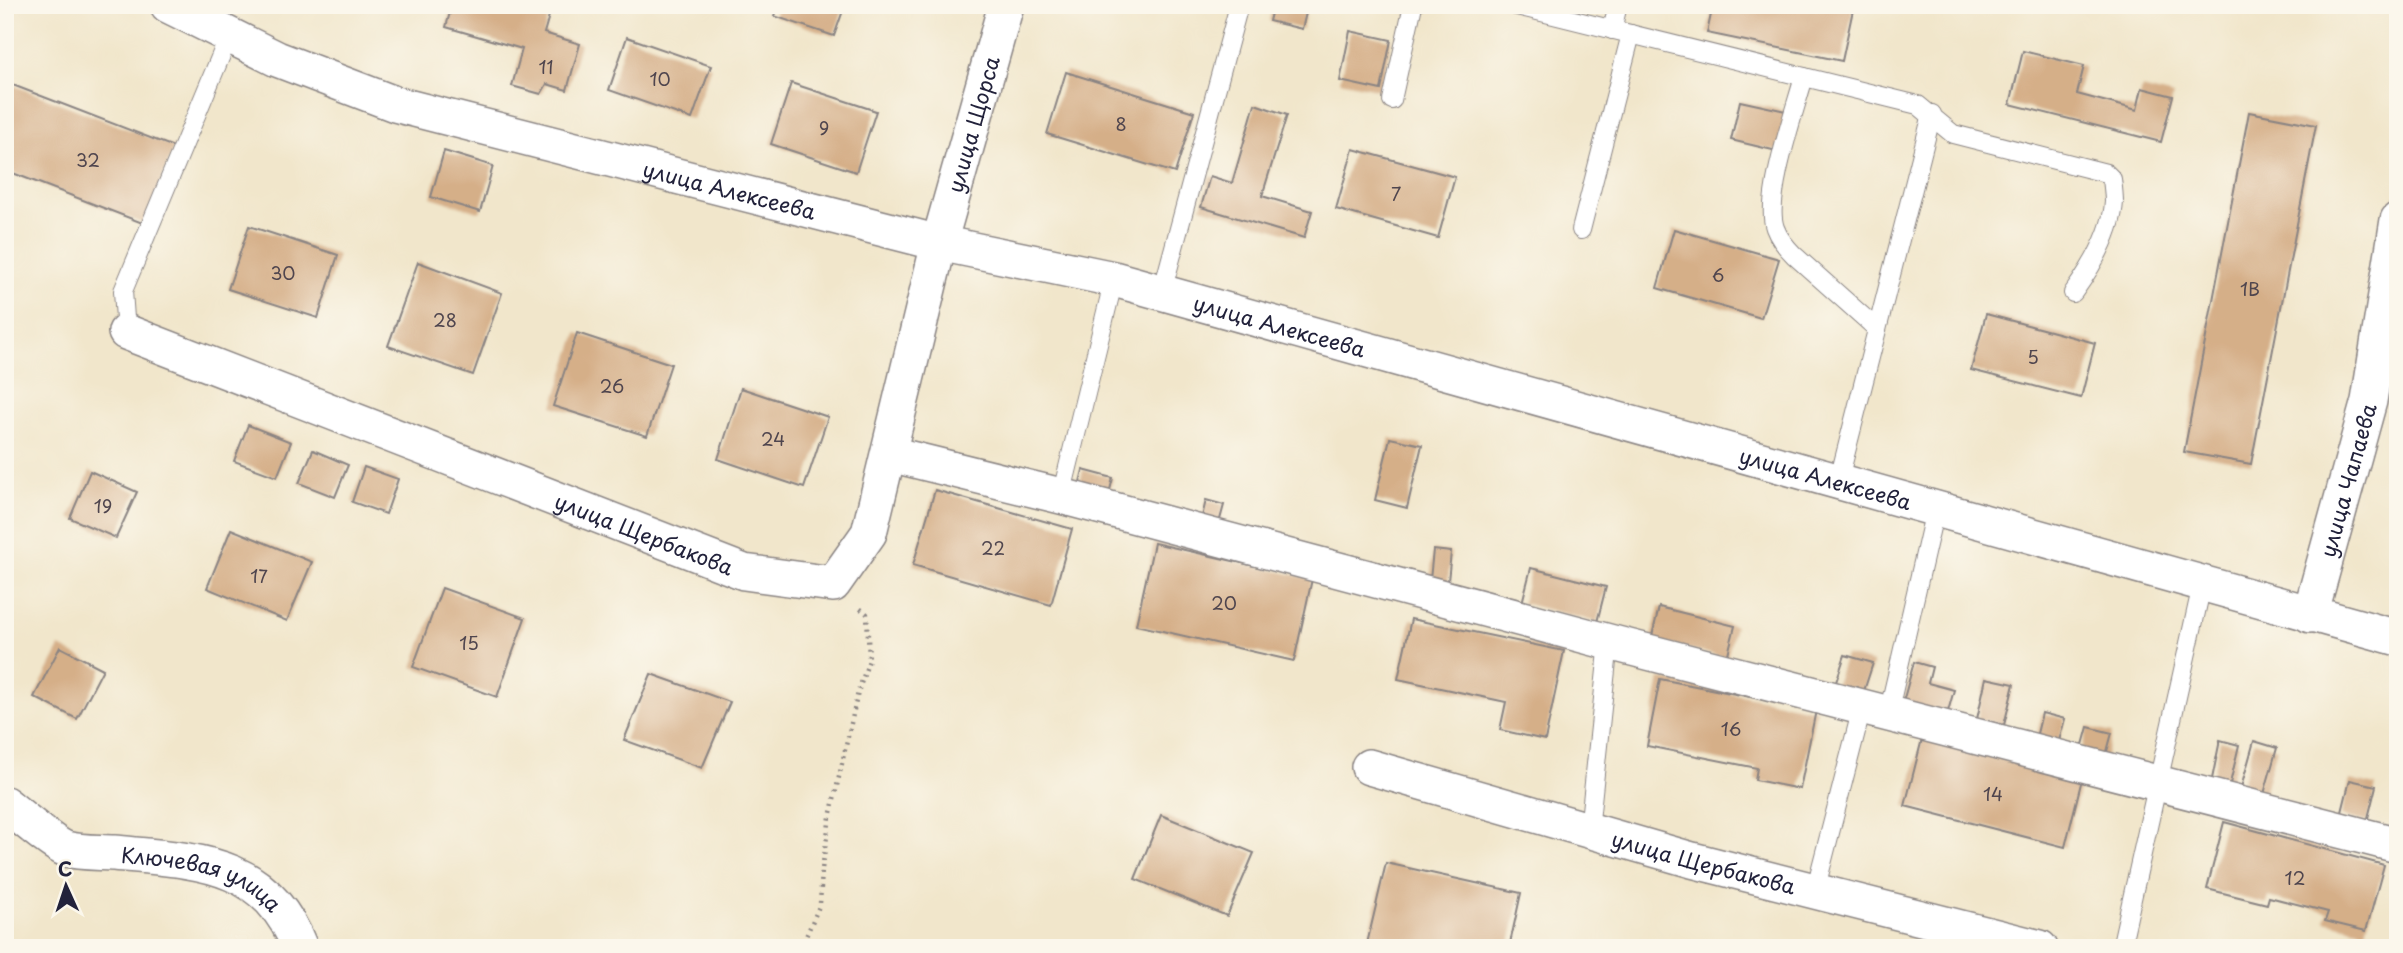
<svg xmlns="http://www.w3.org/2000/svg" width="2403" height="953" font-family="'Playpen Sans',sans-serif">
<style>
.building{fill:#d5af88}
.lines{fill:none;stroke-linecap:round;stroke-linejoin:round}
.lane-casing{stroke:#8a8483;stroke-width:20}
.street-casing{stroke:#8a8483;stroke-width:38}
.path{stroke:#8a8483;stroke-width:4.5;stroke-dasharray:2 5;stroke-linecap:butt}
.lane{stroke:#fff;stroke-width:18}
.street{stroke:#fff;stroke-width:35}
.labels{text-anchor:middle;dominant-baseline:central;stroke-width:5;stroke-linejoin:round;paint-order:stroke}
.number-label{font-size:18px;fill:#4f454e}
.street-label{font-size:21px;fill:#22223b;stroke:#fbf7ec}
</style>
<rect width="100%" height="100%" fill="#fbf7ec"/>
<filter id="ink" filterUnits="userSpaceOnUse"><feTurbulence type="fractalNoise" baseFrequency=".0143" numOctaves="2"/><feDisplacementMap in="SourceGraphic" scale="14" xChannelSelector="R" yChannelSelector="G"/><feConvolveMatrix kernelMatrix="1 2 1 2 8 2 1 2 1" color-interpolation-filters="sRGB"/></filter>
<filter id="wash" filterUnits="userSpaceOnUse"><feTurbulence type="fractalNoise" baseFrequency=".00686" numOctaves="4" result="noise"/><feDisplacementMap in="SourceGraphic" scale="28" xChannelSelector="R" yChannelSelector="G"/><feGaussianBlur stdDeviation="1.57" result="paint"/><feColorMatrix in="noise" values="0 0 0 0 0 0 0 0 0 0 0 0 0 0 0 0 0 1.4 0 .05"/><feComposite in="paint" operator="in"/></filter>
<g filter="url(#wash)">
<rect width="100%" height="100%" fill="#f1e6cb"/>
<g id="blocks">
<g class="building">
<polygon points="452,5 552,5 544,33 580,44 567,90 547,84 541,94 512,86 522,49 446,27"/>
<polygon points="778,5 845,5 834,36 774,16"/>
<polygon points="1273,5 1308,5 1302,29 1269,21"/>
<polygon points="1713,5 1854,5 1842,61 1707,33"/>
<polygon points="1350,31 1391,40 1381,90 1340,81"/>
<polygon points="627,37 711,66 692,119 609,90"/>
<polygon points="2023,51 2084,66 2077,94 2137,110 2142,88 2173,96 2161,142 2010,104"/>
<polygon points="1066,72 1194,112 1175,173 1047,134"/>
<polygon points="5,82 174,147 145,224 5,170"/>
<polygon points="791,83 876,111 856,172 771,144"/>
<polygon points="1740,101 1790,112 1781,152 1731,140"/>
<polygon points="1255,104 1287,115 1262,196 1312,211 1304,238 1201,207 1210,176 1232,183"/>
<polygon points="2249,112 2316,125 2251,464 2184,452"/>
<polygon points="1353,149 1455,177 1438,238 1336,209"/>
<polygon points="444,151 493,166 480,212 431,197"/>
<polygon points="249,226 338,255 318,318 228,289"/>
<polygon points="1674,229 1779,259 1761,318 1657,288"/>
<polygon points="418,262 502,293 473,375 388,346"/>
<polygon points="1986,314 2095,343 2081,398 1971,370"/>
<polygon points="577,333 671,364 647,436 553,406"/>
<polygon points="741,388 828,417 804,488 718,459"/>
<polygon points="248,425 291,442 277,477 234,461"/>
<polygon points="1390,438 1422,445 1407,508 1375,500"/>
<polygon points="313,450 348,465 335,497 299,483"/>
<polygon points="364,467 398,479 386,514 352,502"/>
<polygon points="1083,470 1113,478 1107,502 1077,494"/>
<polygon points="90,471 137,492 116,538 70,518"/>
<polygon points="935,490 1072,529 1051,605 913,565"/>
<polygon points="1206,500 1224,505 1215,538 1198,534"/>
<polygon points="231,529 312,562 287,621 207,588"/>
<polygon points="1154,543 1312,579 1294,661 1136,625"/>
<polygon points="1433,550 1451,552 1448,581 1430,580"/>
<polygon points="1531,568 1606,587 1597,622 1522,603"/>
<polygon points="442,588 525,618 497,697 413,667"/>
<polygon points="1659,607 1735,626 1727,658 1651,640"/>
<polygon points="1411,619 1564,651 1545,740 1500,730 1506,702 1398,679"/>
<polygon points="60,647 103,669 77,719 34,697"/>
<polygon points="1845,655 1873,663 1862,697 1834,688"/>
<polygon points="1914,662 1932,667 1928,683 1954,690 1947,715 1903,702"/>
<polygon points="651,674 730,702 702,768 624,740"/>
<polygon points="1986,678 2014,684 2004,725 1977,719"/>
<polygon points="1660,679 1816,710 1800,789 1755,780 1757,768 1647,746"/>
<polygon points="2042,713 2065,719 2057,748 2035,742"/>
<polygon points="2088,727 2112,733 2105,759 2081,752"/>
<polygon points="1922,739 2082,779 2065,847 1905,806"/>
<polygon points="2220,740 2239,745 2229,788 2211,784"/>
<polygon points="2254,741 2277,748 2262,801 2239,795"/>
<polygon points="2350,780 2376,786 2367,822 2341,816"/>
<polygon points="1161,815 1254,853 1227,916 1135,879"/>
<polygon points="2224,822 2384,865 2366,931 2325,921 2328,912 2269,897 2267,904 2207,889"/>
<polygon points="1386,863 1521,893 1509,948 1366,948"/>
</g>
</g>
</g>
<g filter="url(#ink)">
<use href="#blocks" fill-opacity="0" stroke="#8a8483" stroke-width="2"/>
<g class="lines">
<g class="lane-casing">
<g id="lane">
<path d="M1513 5 1918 105 1953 134 2106 173 2112 179C2113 187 2114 195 2114 202 2112 234 2091 268 2073 293"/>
<polyline points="1612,30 1618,5"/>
<path d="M1804 77C1795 110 1764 198 1775 228 1779 239 1786 247 1794 255L1877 329"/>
<polyline points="1392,100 1413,5"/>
<polyline points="1581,230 1631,34"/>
<polyline points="1162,292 1239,5"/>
<polyline points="126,332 123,291 229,36"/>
<polyline points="1838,483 1932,114"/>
<polyline points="1061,496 1114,279"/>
<polyline points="1888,714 1935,510"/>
<polyline points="1589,830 1609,642"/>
<polyline points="1815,891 1862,708"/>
<polyline points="2121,948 2202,585"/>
</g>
</g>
<g class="street-casing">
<g id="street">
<path id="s1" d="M168 5 277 59 395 104 939 243 1114 279 2398 638"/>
<path id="s2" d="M126 332 744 572 833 584 869 533 939 243 1006 5"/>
<polyline points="890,454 1061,496 1609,642 2398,845"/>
<path id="s3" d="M2310 615 2369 401 2398 220"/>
<path id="s4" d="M1369 767 1692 860 2040 948"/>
<path id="s5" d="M5 804C18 814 54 845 66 849 80 853 99 852 114 853 196 861 265 859 300 948"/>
</g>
</g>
<polyline class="path" points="801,948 820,904 822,869 830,817 858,692 869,660 867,614 857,606"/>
<use href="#lane" class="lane"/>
<use href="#street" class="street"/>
</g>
</g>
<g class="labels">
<g class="number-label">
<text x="546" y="66">11</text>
<text x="660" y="78">10</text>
<text x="1121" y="123">8</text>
<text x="824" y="127">9</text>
<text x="88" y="159">32</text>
<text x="1396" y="193">7</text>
<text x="283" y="272">30</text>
<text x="1718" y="274">6</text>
<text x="2250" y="288">1В</text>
<text x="445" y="319">28</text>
<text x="2033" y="356">5</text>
<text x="612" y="385">26</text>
<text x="773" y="438">24</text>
<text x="103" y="505">19</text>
<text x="993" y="547">22</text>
<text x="259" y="575">17</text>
<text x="1224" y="602">20</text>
<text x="469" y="642">15</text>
<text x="1731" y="728">16</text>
<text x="1993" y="793">14</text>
<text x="2295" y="877">12</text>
</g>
<g class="street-label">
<text stroke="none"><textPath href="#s2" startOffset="1237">улица Щорса</textPath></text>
<text stroke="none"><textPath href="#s1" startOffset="593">улица Алексеева</textPath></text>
<text stroke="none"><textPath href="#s1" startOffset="1160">улица Алексеева</textPath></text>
<text stroke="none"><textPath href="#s1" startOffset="1727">улица Алексеева</textPath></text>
<text stroke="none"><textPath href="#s3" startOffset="140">улица Чапаева</textPath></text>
<text stroke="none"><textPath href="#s2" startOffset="556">улица Щербакова</textPath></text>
<text stroke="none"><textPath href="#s4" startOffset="348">улица Щербакова</textPath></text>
<text stroke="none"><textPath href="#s5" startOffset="217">Ключевая улица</textPath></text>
</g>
</g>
<rect width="2403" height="953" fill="none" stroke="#fbf7ec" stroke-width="28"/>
<g transform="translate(66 886) rotate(357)" stroke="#fbf7ec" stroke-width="5" paint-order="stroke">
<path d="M0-5L12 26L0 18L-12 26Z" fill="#22223b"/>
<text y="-10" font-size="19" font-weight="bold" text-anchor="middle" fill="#22223b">С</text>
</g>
</svg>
